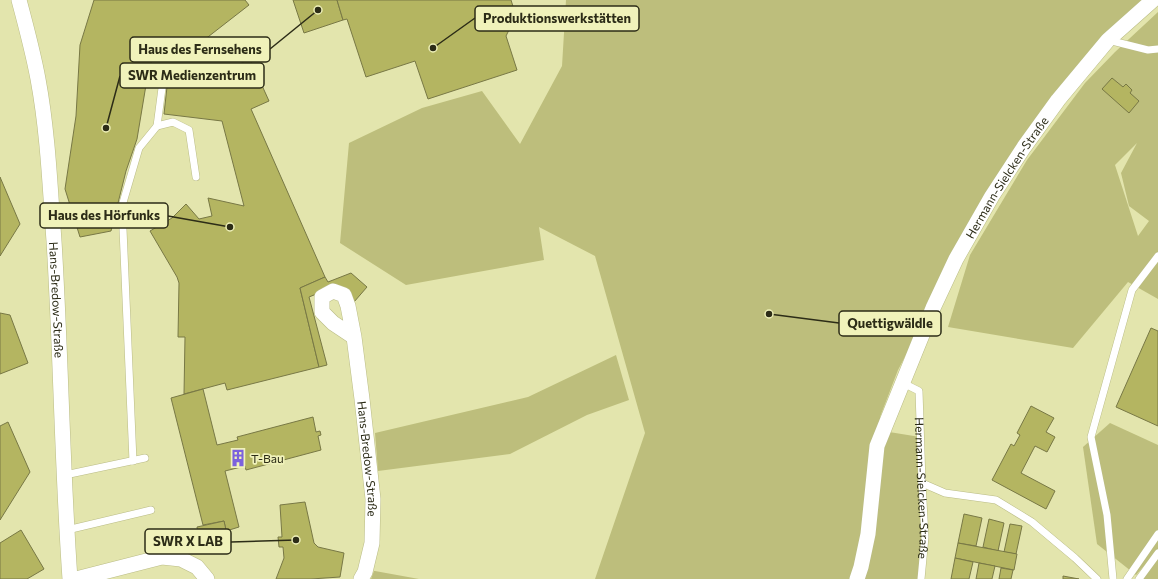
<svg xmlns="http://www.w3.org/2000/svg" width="1158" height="579" font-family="Commissioner,sans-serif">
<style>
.green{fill:#bdbe7c;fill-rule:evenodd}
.building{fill:#b4b561;stroke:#787845}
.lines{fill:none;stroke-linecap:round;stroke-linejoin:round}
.lane-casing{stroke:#babc86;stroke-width:8}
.street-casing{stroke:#babc86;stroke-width:16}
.lane{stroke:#fff;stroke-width:7}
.street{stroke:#fff;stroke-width:15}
.labels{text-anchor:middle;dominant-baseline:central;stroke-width:3.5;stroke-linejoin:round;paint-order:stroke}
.street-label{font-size:12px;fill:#2c2c17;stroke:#f0f2ba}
.poi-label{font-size:12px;fill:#2c2c17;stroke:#f0f2ba;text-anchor:start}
.leader{fill:none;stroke:#2c2c17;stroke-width:1.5}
.callout-dot{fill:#2c2c17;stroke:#f0f2ba;stroke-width:1.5}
.callout{fill:#f0f2ba;stroke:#2c2c17;stroke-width:1.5}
.callout-label{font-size:13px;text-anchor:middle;font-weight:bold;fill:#2c2c17}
</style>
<rect width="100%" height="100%" fill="#e3e5ad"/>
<g class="green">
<polygon points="566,0 1157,0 1088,63 956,259 898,370 880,417 883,431 920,437 925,537 921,579 595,579 645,433 595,256 539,227 544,260 406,285 340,243 349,143 422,108 482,91 520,144 562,66"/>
<path d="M1158 12V299L1128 282 1073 348 948 327 970 255 1027 160 1085 83 1115 52ZM1137 143 1121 173 1129 206 1149 221 1138 236 1115 165Z"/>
<polygon points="616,355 629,400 587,415 510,454 378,471 375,433 528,397"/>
<polygon points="1110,423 1158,445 1158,550 1136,575 1097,544 1083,447"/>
<polygon points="1158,553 1158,579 1139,579"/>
<polygon points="374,571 375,571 419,579 371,579"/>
</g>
<g class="building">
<polygon points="94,0 245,0 249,5 204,40 179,46 153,57 148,73 137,139 126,171 111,231 80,237 65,189 76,116 80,45"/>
<polygon points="293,0 337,0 343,20 304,33"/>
<polygon points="337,0 511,0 516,16 506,36 517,70 428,99 415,61 366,77 347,19 343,20"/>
<polygon points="250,59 269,101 251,109 325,277 300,288 319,367 227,390 225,383 184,394 185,337 178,337 179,283 177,277 150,231 172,218 186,204 199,219 212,216 208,198 244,206 222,121 164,114 168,78 200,82"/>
<polygon points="1112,78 1123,87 1126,84 1132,90 1130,93 1139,101 1129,113 1102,89"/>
<polygon points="0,177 20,224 0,256"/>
<polygon points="351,273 367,287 354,302 336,286 309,297 327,365 319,367 300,288 325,277 328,282"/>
<polygon points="0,313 10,315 28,363 0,374"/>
<polygon points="1151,328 1158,331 1158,426 1116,407"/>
<polygon points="203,389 217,445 238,440 237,437 313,417 316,432 320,431 321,435 318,436 321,450 246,470 245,466 225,471 239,527 226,531 224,521 203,525 171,398"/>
<polygon points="1031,406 1054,418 1046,432 1055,437 1047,452 1035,446 1021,473 1055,491 1046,509 992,480 1011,444 1014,446 1020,435 1017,433"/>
<polygon points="8,422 30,472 0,520 0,426"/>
<polygon points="305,502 314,543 318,547 344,553 340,577 311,579 276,579 284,558 283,547 279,547 278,537 282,537 280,505"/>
<polygon points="964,514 982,518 976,546 958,543"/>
<polygon points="989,519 1004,523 998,551 983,547"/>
<polygon points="224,521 228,539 195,546 192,536 198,534 197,527"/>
<polygon points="1010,524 1022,526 1016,554 1004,552"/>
<polygon points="21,530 44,569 27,579 0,579 0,543"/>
<polygon points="958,543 1017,554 1014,570 955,558"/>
<polygon points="955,558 973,562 969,579 951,579"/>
<polygon points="979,563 995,566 992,579 976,579"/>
<polygon points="1001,568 1013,570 1011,579 999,579"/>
<polygon points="1063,576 1079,579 1063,579"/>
</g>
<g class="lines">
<g class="lane-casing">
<g id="lane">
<polyline points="1108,40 1148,50 1158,49"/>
<polyline points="157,126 164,73"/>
<path id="s1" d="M903 383 919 391 922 483 925 537 921 579"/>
<polyline points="133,461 122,206 139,148 157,126 173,122 189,130 196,177"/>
<polyline points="65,475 145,458"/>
<polyline points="922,483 945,493 996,500 1032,522 1075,558 1097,579"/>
<polyline points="67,530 151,510"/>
<polyline points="1113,579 1107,515 1091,437 1132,290 1158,256"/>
<polyline points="1127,579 1158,534"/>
<polyline points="1139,579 1158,553"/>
</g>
</g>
<g class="street-casing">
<g id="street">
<path id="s2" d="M19 0C26 26 33 52 38 79 48 133 50 187 54 241 61 354 62 467 70 579"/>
<path id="s3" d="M354 337 333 323 322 312V297L333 291 344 295 348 306 354 337 362 399 373 499 372 543 365 572 361 579"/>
<polyline points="76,579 162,557 181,559 197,567 207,579"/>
<path id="s4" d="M857 579 861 567 868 534 877 446 933 308 956 259 992 196 1024 147 1058 100 1108 40 1153 0"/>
</g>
</g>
<use href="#lane" class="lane"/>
<use href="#street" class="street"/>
</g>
<defs>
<g id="building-bare" transform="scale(1.38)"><path d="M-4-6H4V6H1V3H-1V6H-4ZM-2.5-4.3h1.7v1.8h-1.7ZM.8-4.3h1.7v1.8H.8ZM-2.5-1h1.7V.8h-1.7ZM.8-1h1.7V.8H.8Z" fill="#7c62dd" stroke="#f0f2ba" stroke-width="2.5" paint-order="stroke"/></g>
</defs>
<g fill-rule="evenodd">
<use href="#building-bare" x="238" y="458"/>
</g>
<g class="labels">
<g class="street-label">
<text stroke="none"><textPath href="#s4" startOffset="434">Hermann-Sielcken-Straße</textPath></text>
<text stroke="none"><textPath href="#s2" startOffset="303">Hans-Bredow-Straße</textPath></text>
<text stroke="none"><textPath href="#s3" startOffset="246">Hans-Bredow-Straße</textPath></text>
<text stroke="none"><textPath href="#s1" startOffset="115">Hermann-Sielcken-Straße</textPath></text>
</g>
<g class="poi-label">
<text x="251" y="458">T-Bau</text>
</g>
</g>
<path class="leader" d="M433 48L475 18M318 10L270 49M106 128L120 76M230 227L168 216M769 314L839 323M296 540L231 542"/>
<g class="callout-dot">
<circle cx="433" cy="48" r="4"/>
<circle cx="318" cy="10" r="4"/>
<circle cx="106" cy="128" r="4"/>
<circle cx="230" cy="227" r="4"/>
<circle cx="769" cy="314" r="4"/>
<circle cx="296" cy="540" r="4"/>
</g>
<g class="callout">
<rect x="475" y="6" width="164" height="25" rx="4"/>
<rect x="130" y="37" width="140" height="25" rx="4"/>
<rect x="120" y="63" width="144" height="25" rx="4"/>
<rect x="40" y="203" width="128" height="25" rx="4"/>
<rect x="839" y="311" width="102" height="25" rx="4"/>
<rect x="145" y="529" width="86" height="25" rx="4"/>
</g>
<g class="callout-label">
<text x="557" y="23">Produktionswerkstätten</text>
<text x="200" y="54">Haus des Fernsehens</text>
<text x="192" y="80">SWR Medienzentrum</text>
<text x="104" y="220">Haus des Hörfunks</text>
<text x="890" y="328">Quettigwäldle</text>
<text x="188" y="546">SWR X LAB</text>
</g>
</svg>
